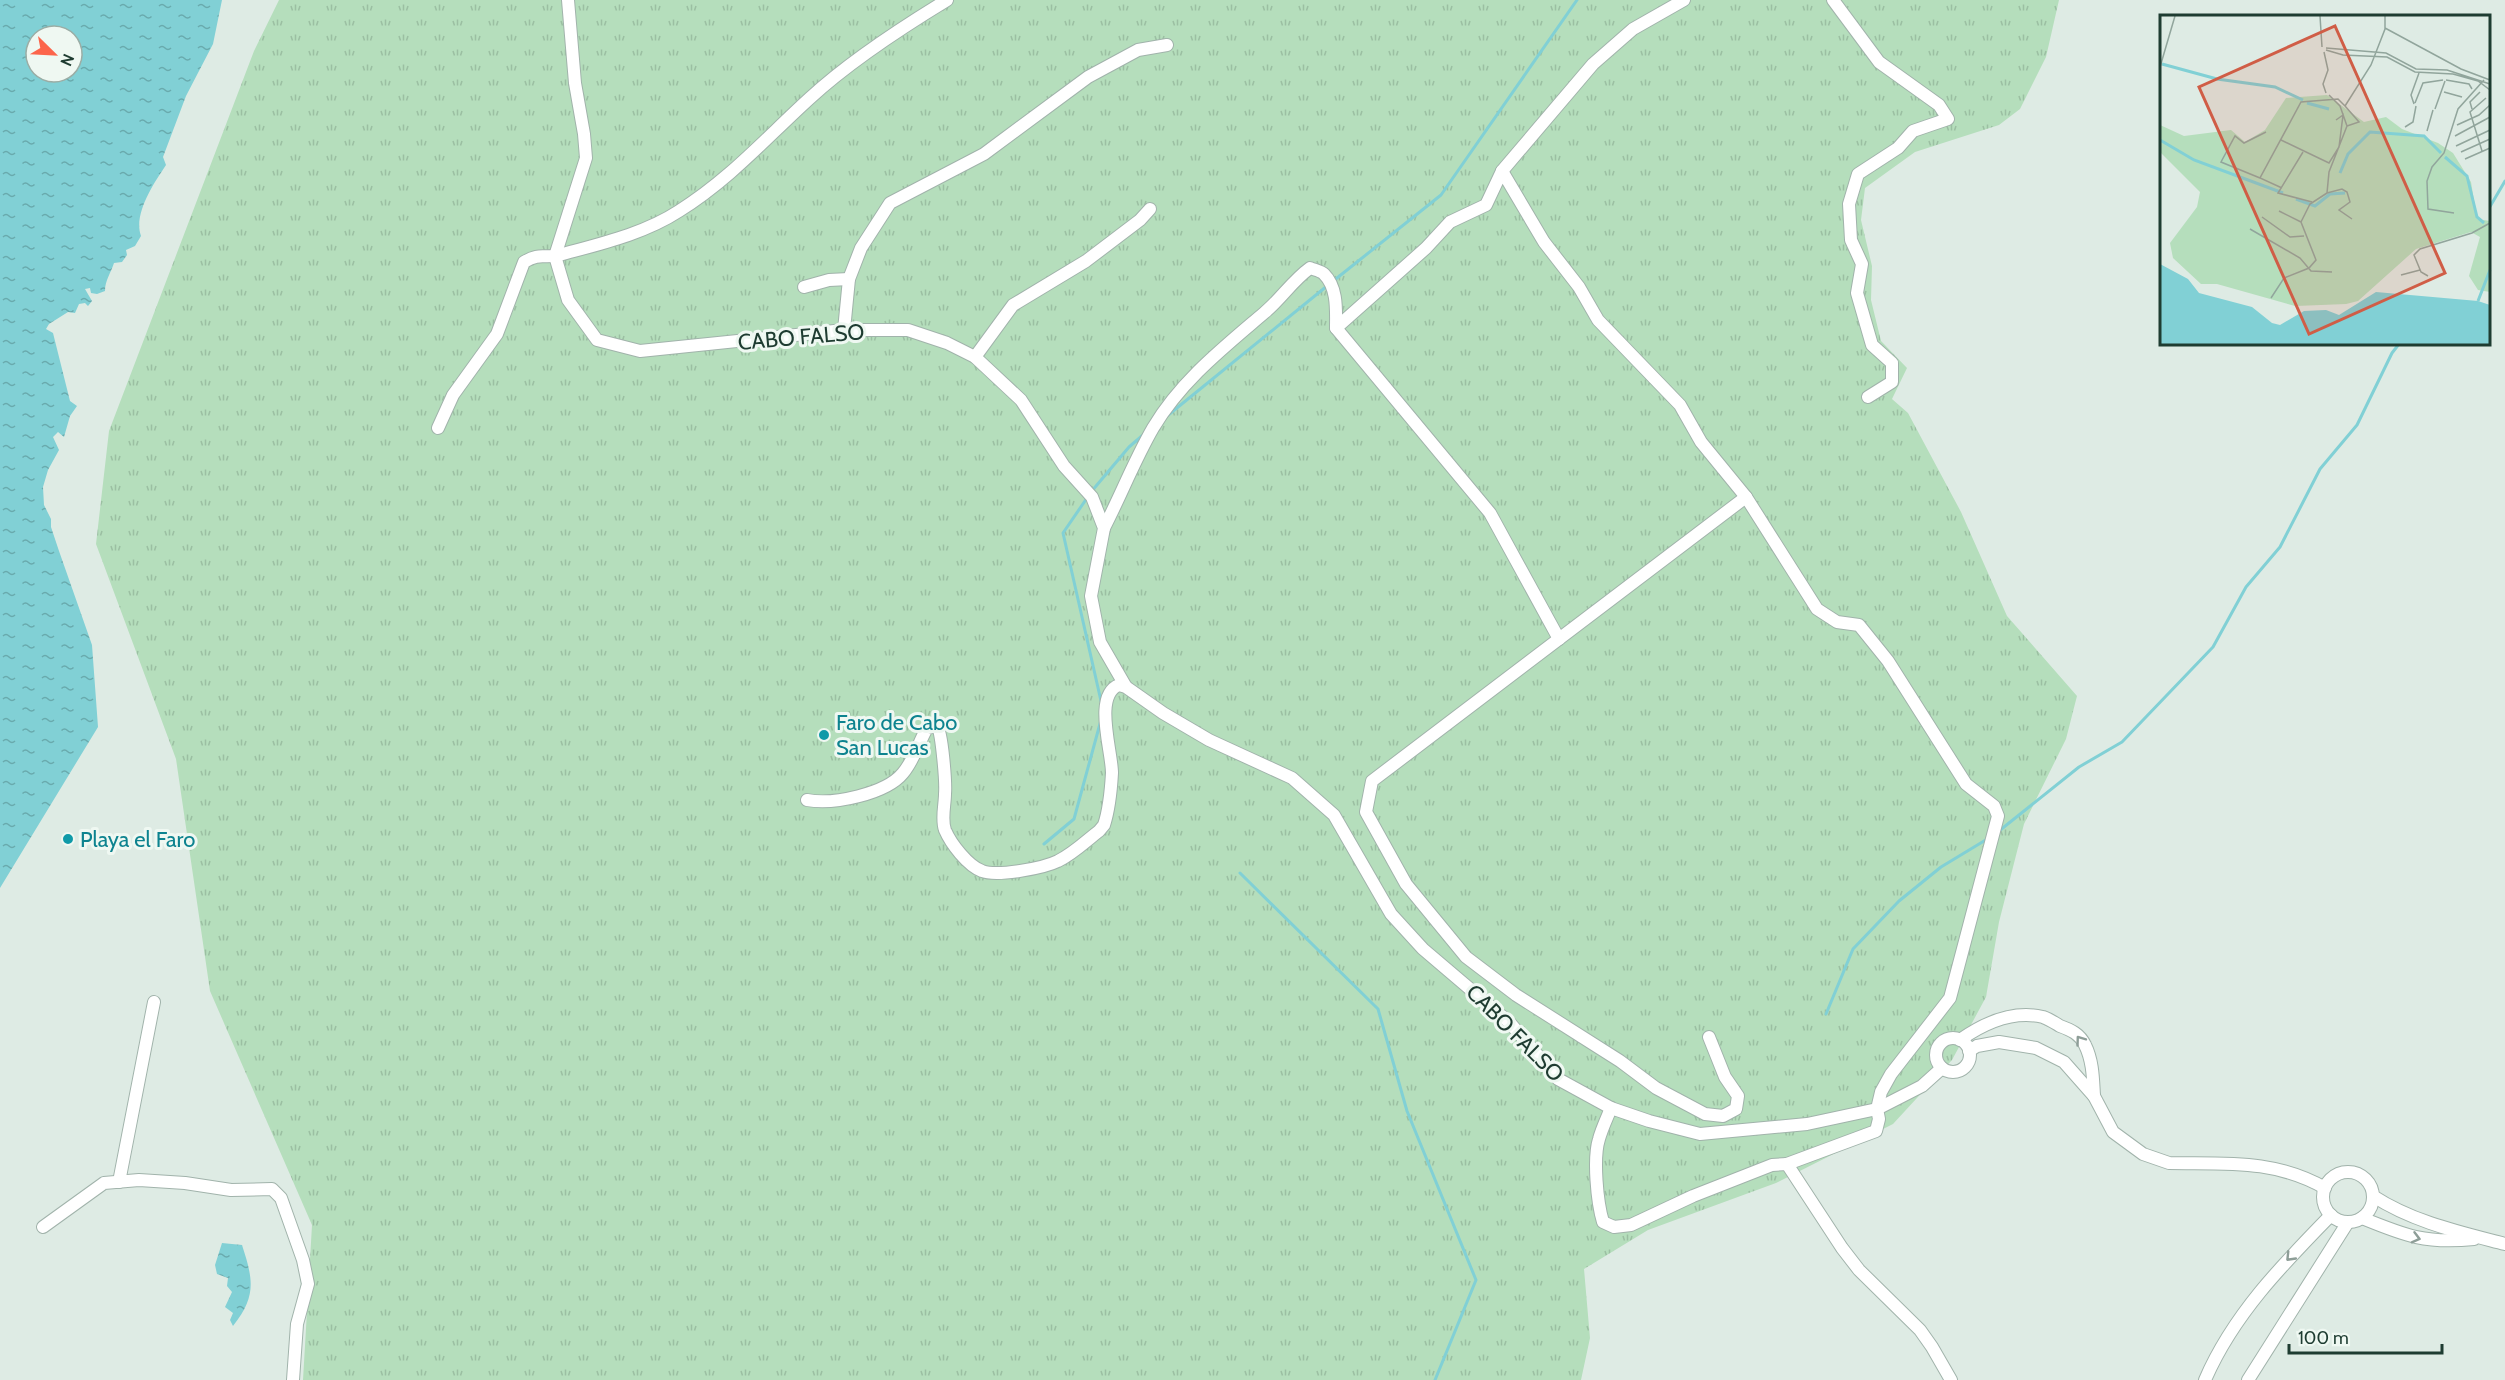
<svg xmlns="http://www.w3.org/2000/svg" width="2505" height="1380" font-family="Cabin,sans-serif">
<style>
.grass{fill:url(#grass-tufts)}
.water{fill:url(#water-ripples);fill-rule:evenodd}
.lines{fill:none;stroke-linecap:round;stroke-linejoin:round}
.stream{stroke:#81d0d5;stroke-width:3}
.minor-casing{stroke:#a1b3ab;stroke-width:14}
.minor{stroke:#fff;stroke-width:12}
.oneway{stroke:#8e9e98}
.culture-dot{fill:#0f9aa8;stroke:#eff8f2;stroke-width:2}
.labels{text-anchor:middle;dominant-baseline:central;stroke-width:6;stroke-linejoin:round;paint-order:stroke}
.street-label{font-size:22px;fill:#1e3c31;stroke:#eff8f2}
.culture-label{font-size:22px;fill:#0d838f;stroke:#eff8f2;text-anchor:start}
.inset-river{fill:none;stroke:#81d0d5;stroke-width:3}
.inset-road{fill:none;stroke:#91a59c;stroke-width:1.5}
.view{fill:#d05d46;fill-opacity:0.15;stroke:#d05d46;stroke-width:3}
.inset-edge{fill:none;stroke:#1e3c31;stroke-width:3}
</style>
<defs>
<pattern id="grass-tufts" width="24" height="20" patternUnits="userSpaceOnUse" patternTransform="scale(1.5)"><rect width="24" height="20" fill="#b5debc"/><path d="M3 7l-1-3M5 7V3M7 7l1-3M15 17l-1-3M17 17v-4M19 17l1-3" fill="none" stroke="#9bbfa2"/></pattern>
<pattern id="water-ripples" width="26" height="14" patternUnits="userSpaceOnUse" patternTransform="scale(1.5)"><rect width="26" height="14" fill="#81d0d5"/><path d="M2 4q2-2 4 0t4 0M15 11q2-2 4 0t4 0" fill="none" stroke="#69aaad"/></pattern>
</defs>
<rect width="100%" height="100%" fill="#deebe4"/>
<polygon class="grass" points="279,0 2059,0 2046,57 2020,109 1999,125 1915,152 1865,188 1861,220 1872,266 1871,300 1881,341 1907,368 1892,399 1908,413 1961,512 2007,616 2077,696 2066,739 2024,824 1999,922 1986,997 1952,1060 1893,1124 1776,1183 1648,1230 1584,1269 1590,1338 1581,1380 303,1380 312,1225 210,991 176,759 96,544 109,431 254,51"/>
<g class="water">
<path d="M0 0H222L213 44 186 96 163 157 166 165C154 183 133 214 141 236L135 246 126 250 127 255 122 262 114 263C111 273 105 280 105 291L97 294 91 293 90 288 85 289 92 301 88 306 85 303 79 304 75 313 68 312 49 324 46 329 53 333 70 401 77 406 70 416 64 437 58 432 53 437 59 450 48 470 43 487 44 505 51 519V527L59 551 92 645 98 727 0 888ZM36 36H72V72H36Z"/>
<path d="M222 1243 242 1245C253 1279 257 1296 233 1326L230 1320 233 1313 225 1307 232 1292 227 1286 228 1278 217 1274 215 1265Z"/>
</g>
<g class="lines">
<g class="stream">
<polyline points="2488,210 2505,181"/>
<polyline points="1332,282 1441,195 1577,0"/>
<polyline points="1167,416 1327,286"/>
<polyline points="1091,492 1129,447 1143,435"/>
<polyline points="1087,498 1063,533 1101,701"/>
<polyline points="1999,831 2079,767 2122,742 2213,647 2246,587 2280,547 2320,469 2357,425 2392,353 2399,344"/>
<polyline points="1044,844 1074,819 1101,720"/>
<polyline points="1240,873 1378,1009 1407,1111 1476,1280 1435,1380"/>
<polyline points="1826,1014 1853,949 1899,901 1941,867 1989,838"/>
</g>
<g class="minor-casing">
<g id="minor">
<polyline points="568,0 575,83 584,134 586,158 555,256 568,300 597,340 640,351 844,330 908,330 947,343 975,357 1021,400 1064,466 1092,497 1104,528 1091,596 1100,642 1126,687"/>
<polyline points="1833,0 1879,62 1939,105 1948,119 1913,131 1898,148 1858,174 1849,204 1851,240 1862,264 1857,293 1872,345 1892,363 1892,382 1868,397"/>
<polyline points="1502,171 1593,64 1633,29 1684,0"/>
<polyline points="804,287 829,280 849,279"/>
<polyline points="1336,328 1426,248 1450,222 1486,205 1502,171 1544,242 1579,287 1598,320 1680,405 1701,442 1746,497 1817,609 1837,622 1859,625 1888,661 1966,784 1994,806 1998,816 1950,998 1891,1074 1881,1092 1877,1109 1879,1119 1876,1131 1787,1164"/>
<polyline points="844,330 849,279 861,248 890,203 984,154 1088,77 1138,50 1167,45"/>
<polyline points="975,357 1013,305 1086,261 1140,220 1150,209"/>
<path d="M438 428 453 395 497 334 524 262C541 252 543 259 559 255 599 244 644 234 679 211 730 179 766 138 810 98 850 61 901 28 947 0"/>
<path d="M1104 528C1121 495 1134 461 1153 428 1181 381 1223 348 1264 313 1281 299 1292 281 1310 268 1315 270 1321 271 1324 274 1338 288 1336 311 1336 328L1490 513 1559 639"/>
<path d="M807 800C833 805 886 794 903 773 914 760 919 742 927 728L937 726C942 732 946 783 945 794 945 805 941 819 945 830 951 844 968 866 982 871 997 877 1044 868 1058 861 1073 854 1086 841 1099 831L1104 825C1109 810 1111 790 1112 773 1112 751 1093 695 1119 685L1126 687 1163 713 1209 740 1292 778 1334 815 1391 914 1423 949 1510 1023 1558 1079 1611 1108 1649 1121 1700 1134 1807 1124 1877 1109 1922 1086 1942 1068"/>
<polyline points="1709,1037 1725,1077 1738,1096 1736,1109 1723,1116 1705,1114 1656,1088 1620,1061 1516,995 1466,957 1406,884 1366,812 1372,781 1746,497"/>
<circle cx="1953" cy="1055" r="17"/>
<path d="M1960 1040C1984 1023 2013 1010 2043 1017 2049 1019 2055 1023 2060 1026 2071 1030 2080 1034 2085 1045 2093 1061 2093 1079 2094 1096"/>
<path d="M1969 1051 1977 1046 1999 1042 2036 1048 2064 1062 2094 1096 2113 1132 2143 1154 2169 1163C2226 1164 2274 1159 2325 1188"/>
<path d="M1611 1108C1607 1118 1602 1128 1599 1139 1593 1158 1597 1202 1603 1222L1614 1227 1631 1225 1693 1196 1772 1165 1787 1164 1842 1248 1859 1270 1920 1330 1932 1347 1951 1380"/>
<circle cx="2348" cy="1197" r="25"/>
<polyline points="119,1182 154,1002"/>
<path d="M2373 1196C2413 1222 2459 1232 2505 1244"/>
<path d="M2362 1218C2406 1236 2426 1244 2474 1239"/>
<polyline points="43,1227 104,1183 139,1180 185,1183 231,1190 272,1189 281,1198 303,1260 308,1284 297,1324 293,1380"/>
<path d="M2205 1380C2233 1315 2282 1265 2331 1215"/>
<polyline points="2248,1380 2348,1222"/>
</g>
</g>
<use href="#minor" class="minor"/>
</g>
<defs><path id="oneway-chevron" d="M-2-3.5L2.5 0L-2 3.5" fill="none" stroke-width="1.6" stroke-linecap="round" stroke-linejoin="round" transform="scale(1.5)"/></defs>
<g class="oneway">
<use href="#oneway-chevron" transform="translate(2080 1040) rotate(-126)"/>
<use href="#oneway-chevron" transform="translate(2416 1238) rotate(15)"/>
<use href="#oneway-chevron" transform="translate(2290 1257) rotate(134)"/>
</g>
<g class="culture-dot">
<circle cx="824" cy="735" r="6"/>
<circle cx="68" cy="839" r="6"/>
</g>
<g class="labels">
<g class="street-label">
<text transform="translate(801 337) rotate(-5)">CABO FALSO</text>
<text transform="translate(1515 1033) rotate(45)">CABO FALSO</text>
</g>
<g class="culture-label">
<text x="836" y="722">Faro de Cabo<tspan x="836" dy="25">San Lucas</tspan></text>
<text x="80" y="839">Playa el Faro</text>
</g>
</g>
<g transform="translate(2160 15)">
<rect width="330" height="330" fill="#deebe4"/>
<path d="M167 80 204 107 226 102 242 114 278 128 293 138 311 167 317 204 330 206V277L318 275 309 261 320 222 311 217 256 234 198 286 186 289 135 291 57 269H41L13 243 10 228 37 192 40 177 0 137V110L24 121 71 115 85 127 105 115 126 83Z" fill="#b5debc"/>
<path d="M0 249 28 264 39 278 92 292 112 308 120 310 144 296 166 295 179 300 216 277 318 286 330 290V329H0Z" fill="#81d0d5"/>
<path class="inset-river" d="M2 49 57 64 115 72 143 85M147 88 169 94M0 125 34 145 123 178M285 142 307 161 317 202 324 208M180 158 188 139 210 117 264 121 281 138M136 184 155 191 170 179 185 178M318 286 330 255"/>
<path class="inset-road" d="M160 1 162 32M225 13 301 54 330 65M166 33 226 38 256 54 287 55 330 69M166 35 183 40 227 42 255 57 293 59 318 66 330 75M164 37 168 55 163 69 166 78M0 52 15 1M286 65 309 69 312 74M284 77 302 82M169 80 180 91 187 111 169 157 167 178 182 174 187 177 190 187 179 195 192 204M255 88 263 68 283 65M254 89 251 80 259 58M275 94 285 66M312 94 310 87 320 77M297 110 319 100 330 90M187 111 199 107 185 91 211 50 225 14V1M245 112 253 107 256 91M267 116 273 95M295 121 330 102M121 125 169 148 179 132 183 100 176 105M296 131 330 115M322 136 310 97 326 83M143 137 118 178 152 187M301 137 330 124M305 144 330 133M100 163 61 147 75 121 84 128 106 117M122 173 100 163 141 87 178 84 185 91M119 196 141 207M294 198 268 194 267 166 272 152 284 138 298 94 324 65M102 202 130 222 144 221M90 214 140 243 151 256 172 257M241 260 260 255M268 261 261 257 254 240 260 234 312 218 330 208M111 283 124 263 149 253 156 245 141 207 150 189 167 178"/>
<path class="view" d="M175 11 285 258 149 319 39 72Z"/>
<rect width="330" height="330" class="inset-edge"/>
</g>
<g transform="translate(54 54) rotate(114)"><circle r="28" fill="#eff8f2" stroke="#9bada5" stroke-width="1.5"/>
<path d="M0-4.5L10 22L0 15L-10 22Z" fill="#fc654b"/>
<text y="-9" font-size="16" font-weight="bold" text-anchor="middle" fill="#1e3c31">N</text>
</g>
<path d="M2289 1344v9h153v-9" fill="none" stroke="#1e3c31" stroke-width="3"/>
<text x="2298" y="1344" font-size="18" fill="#1e3c31" stroke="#eff8f2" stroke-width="4.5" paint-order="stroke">100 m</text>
</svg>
